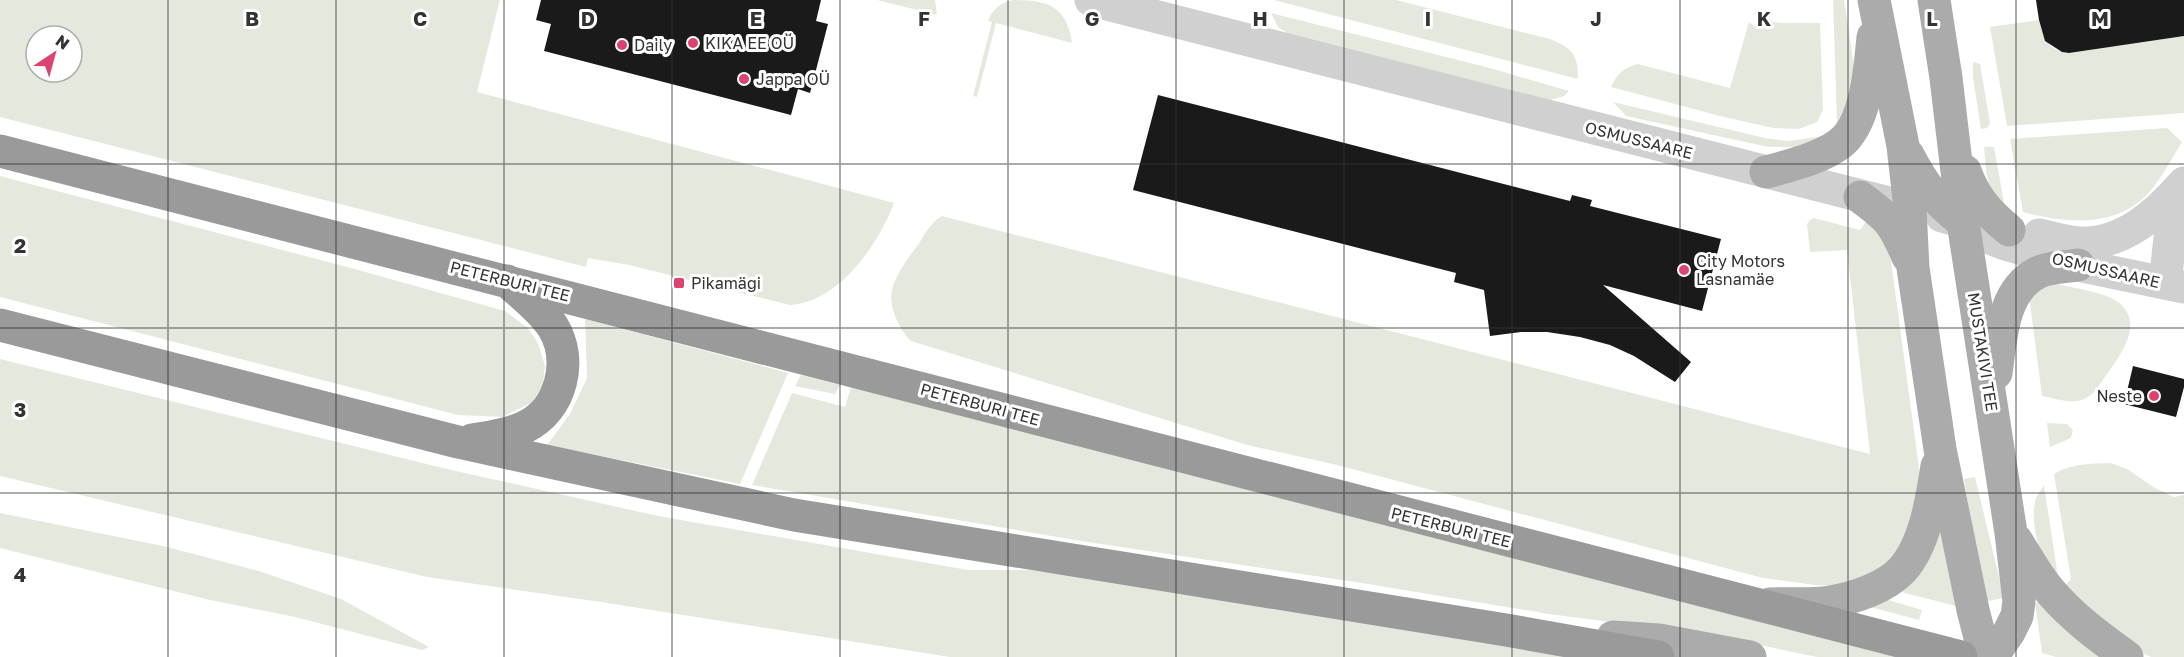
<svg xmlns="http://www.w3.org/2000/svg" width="2184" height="657" font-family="'Golos Text',sans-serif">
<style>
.green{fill:#e5e9dd;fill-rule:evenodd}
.building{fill:#1a1a1a}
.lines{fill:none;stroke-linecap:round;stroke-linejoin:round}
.minor{stroke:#d0d0d0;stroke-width:33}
.major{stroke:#ababab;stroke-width:33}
.highway{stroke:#9a9a9a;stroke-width:33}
.grid{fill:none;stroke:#333;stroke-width:1.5;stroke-opacity:0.55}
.poi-dot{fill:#dc436f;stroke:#fff;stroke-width:2}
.labels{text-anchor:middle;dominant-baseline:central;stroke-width:6;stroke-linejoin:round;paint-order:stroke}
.poi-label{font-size:16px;fill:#333;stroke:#fff;text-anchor:start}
.street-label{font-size:16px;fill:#333;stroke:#fff}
.grid-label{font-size:20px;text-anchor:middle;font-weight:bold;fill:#333;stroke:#fff;stroke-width:6;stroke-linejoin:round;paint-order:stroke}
</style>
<rect width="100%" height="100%" fill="#fff"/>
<g class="green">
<path d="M0 0H500L477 92 894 203C878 245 839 302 790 305L629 265 588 258 586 267 0 117ZM36 36H72V72H36Z"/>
<polygon points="877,0 935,0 937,15"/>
<path d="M1013 0C1048 0 1067 6 1072 43L996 23 977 97 973 96 992 22 988 21C992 9 1002 2 1013 0Z"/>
<path d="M1274 0H1396L1550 39C1572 48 1578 54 1578 79Z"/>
<polygon points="1833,0 1844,0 1855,73 1854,90 1837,123"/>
<polygon points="1271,13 1486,67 1569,91 1564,96 1550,100 1287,33 1278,27"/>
<path d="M1766 15 1773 22 1780 23H1820L1823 110 1817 122 1799 129 1773 128 1720 116 1611 87C1618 73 1623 68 1638 64L1730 88 1749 22 1755 27Z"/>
<path d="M2039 20C2043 39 2049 51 2069 53L2184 36V113L2007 126 1990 27Z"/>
<polygon points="1973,62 1980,64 1990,123 1987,128 1981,129 1973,78"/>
<polygon points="1613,102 1765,138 1788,141 1824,136 1801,147 1768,147 1626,116"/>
<path d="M2167 128 2182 142C2170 161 2157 188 2139 202 2105 228 2061 222 2023 212L2010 139Z"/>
<path d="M1984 147H1994L2004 203C1985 194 1986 166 1984 147Z"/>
<polygon points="0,176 351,268 505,311 528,328 538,343 545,366 543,386 531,403 502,417 458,415 0,297"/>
<path d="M942 216 1870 454 1847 250 1810 252 1807 224 1810 220 1814 218 1860 230 1867 220 1889 246 1922 490 1897 558 1850 586 1815 585 1763 578 1337 465 1247 445 911 341C900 330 888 307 892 290 896 274 908 258 918 245 924 235 931 222 942 216Z"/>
<path d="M2056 284C2073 288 2105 292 2118 302 2145 323 2121 354 2107 374 2100 384 2094 396 2082 400 2069 404 2054 398 2042 396L2029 296 2040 287Z"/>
<polygon points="585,319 788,373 740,484 547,445 570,414 587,378"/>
<polygon points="0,359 447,469 658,516 968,570 1030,570 1219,597 1588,657 950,657 601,602 427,577 0,476"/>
<polygon points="801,375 840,385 835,394 795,386"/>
<polygon points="851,387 1897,657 1817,657 1711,635 1549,614 1362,583 1081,541 752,485 792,393 845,407"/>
<polygon points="2047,423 2067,424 2073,430 2071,438 2050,447"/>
<path d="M2111 463 2127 469 2155 488 2174 497 2184 495V657H2151L2132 648 2064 587 2071 579 2054 474C2071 463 2091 464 2111 463Z"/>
<polygon points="1975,477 2004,598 1983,602 1964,479"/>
<path d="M2044 485 2058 577C2040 561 2030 525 2035 502 2036 496 2041 490 2044 485Z"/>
<polygon points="0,513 163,546 259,571 341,599 429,647 422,650 295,617 210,600 0,548"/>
<polygon points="1941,519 1956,606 1893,590"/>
<polygon points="1882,598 1922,610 1919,620 1867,606"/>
<polygon points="2049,599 2109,657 2056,657 2042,653 2035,603"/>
</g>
<g class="building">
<polygon points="541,0 821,0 816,21 828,24 810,93 798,89 791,115 544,51 551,24 536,20"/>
<polygon points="2036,0 2184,0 2184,36 2069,53 2062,52 2045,41 2039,20"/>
<polygon points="1158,95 1570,201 1572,195 1592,200 1590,206 1721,239 1702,311 1603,285 1691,362 1675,382 1634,356 1610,345 1580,337 1547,332 1521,332 1490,336 1484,290 1454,282 1456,273 1133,190"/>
<polygon points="2133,366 2184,379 2184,387 2176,417 2124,404"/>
</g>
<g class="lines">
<g class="minor">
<polyline points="1091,0 1889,203"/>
<polyline points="1942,216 1963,222 1982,235 2005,244 2078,265 2184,287"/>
<path d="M2039 235C2053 238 2068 243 2081 243 2124 244 2158 213 2184 183"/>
<polyline points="2165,283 2175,193"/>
</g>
<g class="major">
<polyline points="1874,0 1903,146 1910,208 1913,268 1940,449 1973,610 1985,657"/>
<polyline points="1934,0 1946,78 1963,222 2011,533 2019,601 2017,616 2009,632 1992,657"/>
<path d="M1908 155C1924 186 1936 201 1963 222"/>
<path d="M1965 171C1974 197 1988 213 2009 230"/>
<path d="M1766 172C1789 166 1830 156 1846 138 1867 114 1870 68 1873 37"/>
<path d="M1860 197C1890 219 1894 224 1908 257"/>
<path d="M1996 373C2001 339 2002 291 2037 273 2048 267 2066 267 2078 265"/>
<path d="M2016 540C2027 557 2037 576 2050 591 2072 617 2099 637 2127 657"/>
<path d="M1770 604C1790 603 1811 605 1830 602 1854 598 1885 588 1902 570 1925 545 1932 499 1937 466"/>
<polyline points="1613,637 1659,640 1750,657"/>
</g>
<g class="highway">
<path d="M0 151C654 317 1307 490 1961 657"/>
<polyline points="0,325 458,442 794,515 1506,630 1658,657"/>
<path d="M472 440C490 437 508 435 525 427 562 409 573 360 553 327 542 310 522 295 507 281"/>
</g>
</g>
<path class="grid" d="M168 0V657M336 0V657M504 0V657M672 0V657M840 0V657M1008 0V657M1176 0V657M1344 0V657M1512 0V657M1680 0V657M1848 0V657M2016 0V657M0 164H2184M0 328H2184M0 493H2184"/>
<g class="poi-dot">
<circle cx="693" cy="43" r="6"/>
<circle cx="622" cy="45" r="6"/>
<circle cx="744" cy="79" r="6"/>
<circle cx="1684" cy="270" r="6"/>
<rect x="673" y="277" width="12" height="12" rx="3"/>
<circle cx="2154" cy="396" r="6"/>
</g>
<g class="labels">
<g class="poi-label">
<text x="705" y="43">KIKA EE OÜ</text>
<text x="634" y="45">Daily</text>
<text x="756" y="79">Jappa OÜ</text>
<text x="1696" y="261">City Motors<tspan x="1696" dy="18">Lasnamäe</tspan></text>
<text x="691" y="283">Pikamägi</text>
<text x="2142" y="396" text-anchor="end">Neste</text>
</g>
<g class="street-label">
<text transform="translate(1639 140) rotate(14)">OSMUSSAARE</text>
<text transform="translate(2106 270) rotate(13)">OSMUSSAARE</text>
<text transform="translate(510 281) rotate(14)">PETERBURI TEE</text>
<text transform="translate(1983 352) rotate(81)">MUSTAKIVI TEE</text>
<text transform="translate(980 404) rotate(15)">PETERBURI TEE</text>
<text transform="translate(1451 527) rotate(14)">PETERBURI TEE</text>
</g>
</g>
<g class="grid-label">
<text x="252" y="26">B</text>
<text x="420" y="26">C</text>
<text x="588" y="26">D</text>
<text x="756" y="26">E</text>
<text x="924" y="26">F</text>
<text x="1092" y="26">G</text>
<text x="1260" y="26">H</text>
<text x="1428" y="26">I</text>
<text x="1596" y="26">J</text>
<text x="1764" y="26">K</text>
<text x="1932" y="26">L</text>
<text x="2100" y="26">M</text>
<text x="20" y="253">2</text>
<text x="20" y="417">3</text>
<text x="20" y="582">4</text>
</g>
<g transform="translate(54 54) rotate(36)"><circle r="28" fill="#ffffff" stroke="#adadad" stroke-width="1.5"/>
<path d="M0-4.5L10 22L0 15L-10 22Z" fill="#dc436f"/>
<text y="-9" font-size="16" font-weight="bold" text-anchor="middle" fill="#333333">N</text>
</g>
</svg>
